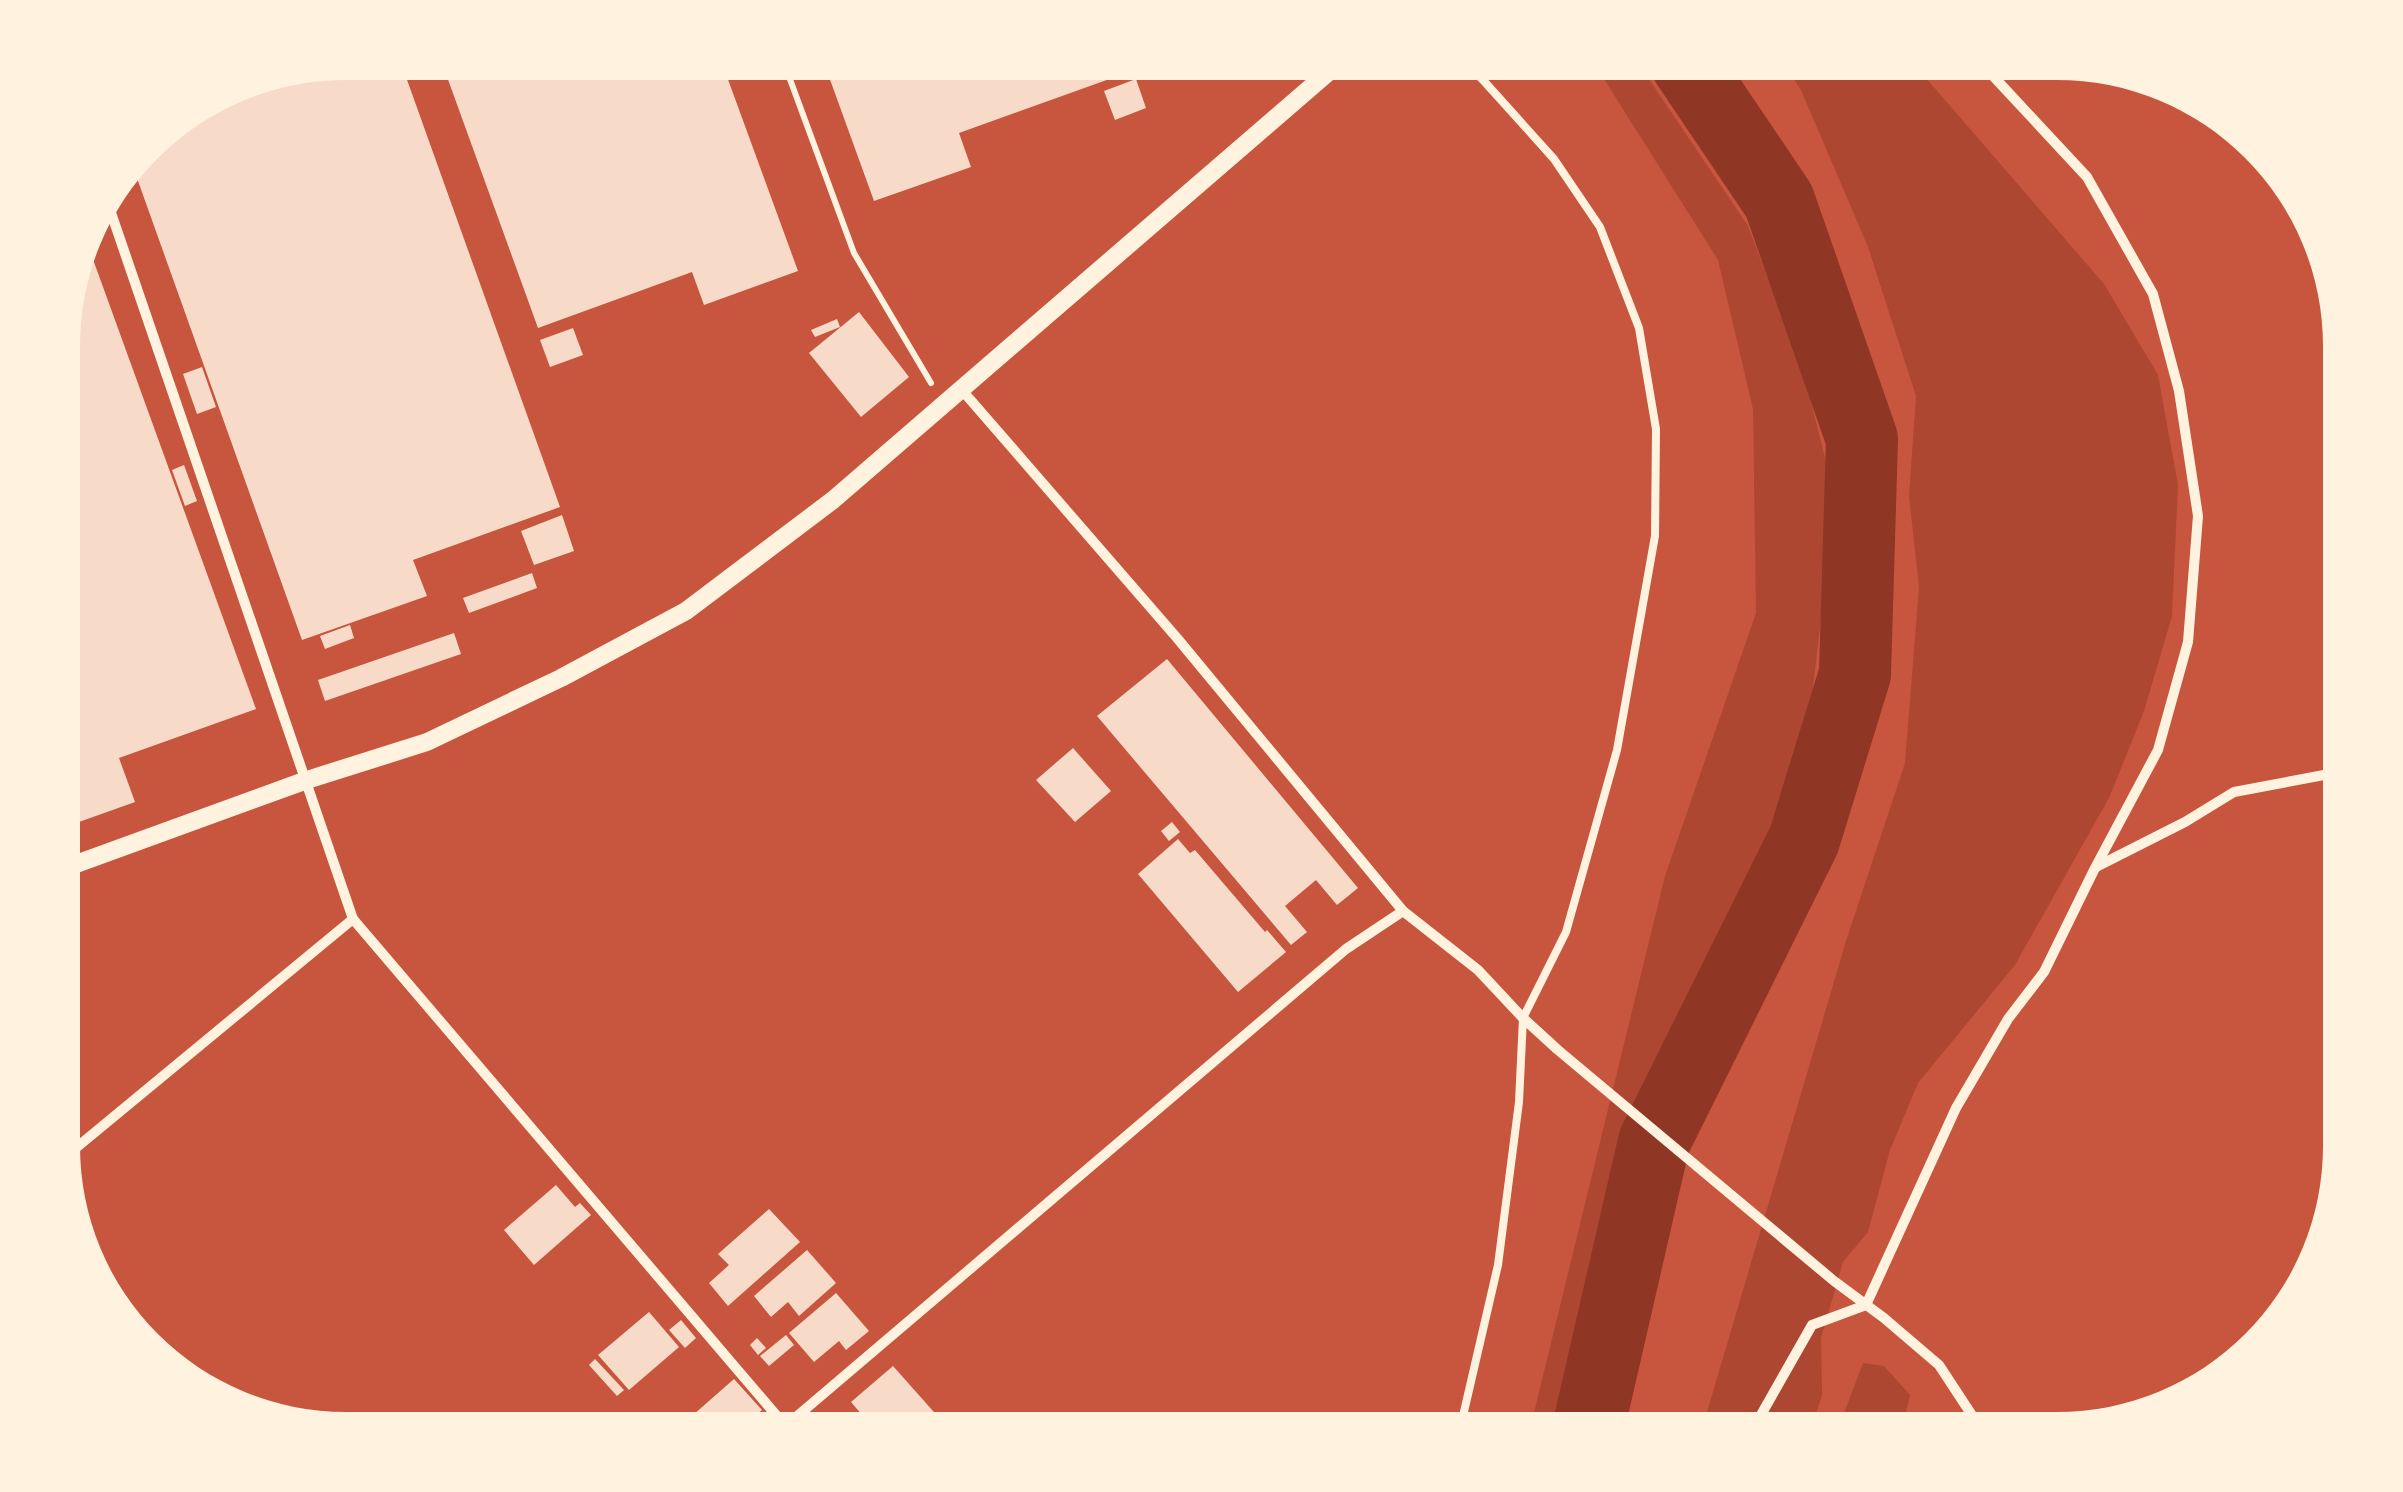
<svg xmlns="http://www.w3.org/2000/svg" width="2403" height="1492" font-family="'Source Serif 4',serif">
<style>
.green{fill:#ae4732}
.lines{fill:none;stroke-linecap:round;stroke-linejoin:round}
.river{stroke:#8f3625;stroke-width:72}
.building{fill:#f7dbc8}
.path{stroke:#fff3e0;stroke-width:6}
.service{stroke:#fff3e0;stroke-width:8}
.minor{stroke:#fff3e0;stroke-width:10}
.tertiary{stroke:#fff3e0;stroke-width:18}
</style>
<rect width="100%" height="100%" fill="#c8553d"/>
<g class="green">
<polygon points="1594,63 1638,63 1748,226 1805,378 1835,498 1802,782 1578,1410 1575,1429 1530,1429 1665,876 1756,613 1753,409 1718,260"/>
<polygon points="1783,63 1913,63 2104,284 2158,375 2178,485 2172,616 2144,711 2109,798 2015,965 1918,1083 1890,1150 1868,1232 1843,1262 1821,1338 1822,1395 1811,1429 1702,1429 1846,941 1905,763 1919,587 1909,496 1916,396 1868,247 1801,90"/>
<polygon points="1863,1363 1884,1366 1910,1395 1902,1429 1838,1429"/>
</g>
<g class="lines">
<polyline class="river" points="1588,1429 1654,1142 1804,840 1855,674 1862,439 1779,201 1686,63"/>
</g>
<g class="building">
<polygon points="346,62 401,63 560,507 413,560 427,596 302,640 133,167 159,133 238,84"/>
<polygon points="442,63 722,63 798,271 704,305 692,272 538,328"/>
<polygon points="824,63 1125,63 1129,72 959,133 971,167 874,201"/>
<polygon points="1136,79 1146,108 1115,120 1104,91"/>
<polygon points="86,240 256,709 119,758 135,802 65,827 65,310"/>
<polygon points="859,312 909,377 861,417 809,353"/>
<polygon points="837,319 840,327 815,337 811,330"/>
<polygon points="573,328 583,355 550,367 540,340"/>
<polygon points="202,367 216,407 197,414 183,374"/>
<polygon points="184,465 197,501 185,506 172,470"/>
<polygon points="562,515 574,551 534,565 521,531"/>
<polygon points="532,573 537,588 469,613 463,598"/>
<polygon points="350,625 354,638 325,649 320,636"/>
<polygon points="454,633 461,654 325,701 318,680"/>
<polygon points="1167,659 1358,888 1337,905 1316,880 1285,906 1307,932 1291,945 1097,716"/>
<polygon points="1073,748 1111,791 1075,822 1036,780"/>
<polygon points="1172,822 1180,832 1169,841 1161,831"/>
<polygon points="1178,839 1190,853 1195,850 1265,932 1267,930 1286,952 1238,992 1138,874"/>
<polygon points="556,1185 575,1207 580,1203 591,1215 534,1265 504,1230"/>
<polygon points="769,1209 800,1242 728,1306 709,1283 729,1265 718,1254"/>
<polygon points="807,1250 836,1283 799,1316 788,1302 771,1317 754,1296"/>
<polygon points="836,1293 869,1331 846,1350 839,1341 814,1362 789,1333"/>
<polygon points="649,1312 679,1347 629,1390 598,1355"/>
<polygon points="681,1320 696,1338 685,1348 669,1330"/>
<polygon points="786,1335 794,1345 769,1366 760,1356"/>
<polygon points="757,1338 766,1348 758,1355 750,1345"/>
<polygon points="595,1359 624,1390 617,1396 589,1365"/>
<polygon points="893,1366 941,1420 946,1416 958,1429 874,1429 851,1402"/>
<polygon points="734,1379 762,1410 740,1429 677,1429"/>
</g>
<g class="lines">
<polyline class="path" points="784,63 854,253 931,383"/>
<polyline class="service" points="1460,1429 1498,1265 1519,1102 1523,1018 1566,932 1617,750 1655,536 1656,429 1639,328 1600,227 1554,159 1483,80 1465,63"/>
<g class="minor">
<polyline points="107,201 353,919 788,1429"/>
<polyline points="961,389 1177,638 1403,911 1478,970 1523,1018 1558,1050 1834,1281 1884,1318 1939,1365 1981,1429"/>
<polyline points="2096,867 2185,822 2234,792 2340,772"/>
<polyline points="65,1157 353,919"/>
<polyline points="782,1429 1346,949 1403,911"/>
<polyline points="1753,1429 1812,1325 1866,1305 1956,1108 2008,1019 2044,972 2095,868 2158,750 2188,642 2198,516 2179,391 2153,294 2087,177 1981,63"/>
</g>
<polyline class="tertiary" points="65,868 307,780 427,742 561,678 686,611 833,500 1339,63"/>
</g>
<path d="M0 0H2403V1492H0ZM346 80H2057A266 266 0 0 1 2323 346V1146A266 266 0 0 1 2057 1412H346A266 266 0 0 1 80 1146V346A266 266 0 0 1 346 80Z" fill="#fff3e0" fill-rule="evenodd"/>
</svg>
